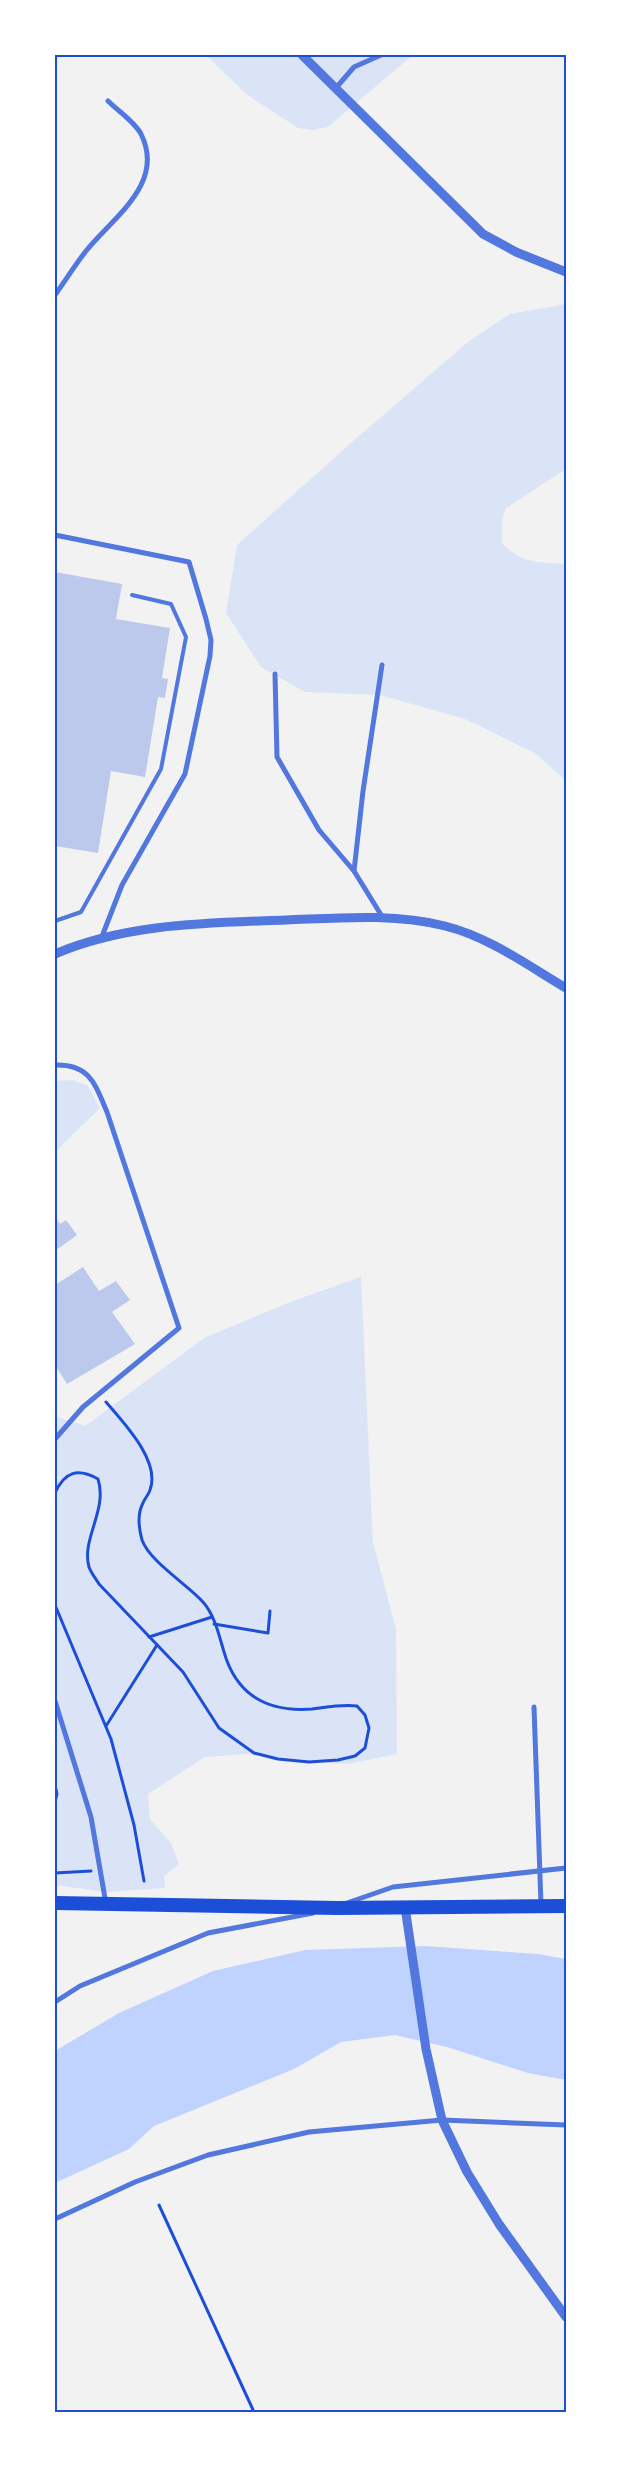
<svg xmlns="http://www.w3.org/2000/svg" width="621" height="2467" font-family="Rubik,sans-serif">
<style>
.green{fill:#dbe4f7}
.water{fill:#bfd3fe}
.building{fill:#bdc9ec}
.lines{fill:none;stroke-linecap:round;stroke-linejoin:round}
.path{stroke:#1d4ed8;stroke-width:3}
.service{stroke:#5277de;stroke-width:4}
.minor{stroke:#5277de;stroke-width:5}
.tertiary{stroke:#5277de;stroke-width:9}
.trunk{stroke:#1d4ed8;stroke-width:14}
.neatline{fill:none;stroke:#1d4ed8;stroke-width:2}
</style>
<rect width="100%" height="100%" fill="#f2f2f2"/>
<g class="green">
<polygon points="206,55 413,55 328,127 312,130 298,128 246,94"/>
<path d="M566 304V469L506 508 502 521V543C522 564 538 562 566 564V781L535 753 465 719 380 695 305 692 261 667 226 613 237 545 352 442 468 342 510 314Z"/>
<polygon points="73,1080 88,1086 100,1108 55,1152 55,1081"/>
<polygon points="361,1277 373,1542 396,1629 397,1754 348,1764 288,1761 248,1754 205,1757 148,1794 150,1819 171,1843 179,1864 164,1876 165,1888 106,1892 55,1885 55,1416 85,1426 204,1338 290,1302"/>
</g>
<polygon class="water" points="425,1946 538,1954 566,1959 566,2080 528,2073 447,2047 395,2035 341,2042 294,2069 154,2126 129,2149 55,2183 55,2051 119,2013 213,1971 305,1950"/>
<g class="building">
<polygon points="55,572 122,584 116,619 170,628 162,678 168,679 165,698 158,697 145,777 111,771 98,853 55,846"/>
<polygon points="55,1216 60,1224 66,1220 77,1235 55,1251"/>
<polygon points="83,1267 99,1291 116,1281 130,1300 112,1312 135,1344 67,1384 55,1365 55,1285"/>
</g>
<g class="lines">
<g class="path">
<path d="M55 1493C65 1471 78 1468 98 1479 108 1510 81 1539 89 1567 91 1573 96 1579 99 1584L183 1672 219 1728 254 1753 278 1759 309 1762 338 1760 355 1756 365 1748 369 1728 365 1715 357 1706C342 1704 328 1707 312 1709 273 1712 242 1700 227 1661 220 1642 217 1618 203 1602 187 1584 150 1562 142 1540 139 1529 137 1514 143 1503 145 1498 149 1494 150 1490 161 1461 123 1422 106 1402"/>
<polyline points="55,1605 111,1739 134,1825 144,1881"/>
<polyline points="214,1624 268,1633 270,1611"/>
<polyline points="149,1637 212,1617"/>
<polyline points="106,1726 157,1645"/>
<polyline points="55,1785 57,1794 55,1802"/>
<polyline points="55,1873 91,1871"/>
<polyline points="159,2205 254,2412"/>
</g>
<polyline class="service" points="55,921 81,912 161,769 186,637 171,604 132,595"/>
<g class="minor">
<polyline points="335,89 354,67 381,55"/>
<path d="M55 295C65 281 75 265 86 251 112 218 166 184 141 134 135 122 118 111 108 101"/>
<polyline points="55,535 189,562 206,619 211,640 210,656 185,774 122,885 101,939"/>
<polyline points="382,665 363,791 354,871 383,918"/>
<polyline points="275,674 277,757 319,830 354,871"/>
<path d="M55 1065C90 1064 95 1084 107 1112L179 1328 83 1407 55 1439"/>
<polyline points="55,1701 91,1817 106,1904"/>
<polyline points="534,1707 541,1904"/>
<polyline points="347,1903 393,1887 566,1868"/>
<polyline points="55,2002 80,1986 208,1933 313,1913"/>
<polyline points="55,2219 135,2182 208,2155 309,2132 442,2120 566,2125"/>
</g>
<g class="tertiary">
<polyline points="302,55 483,234 516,252 566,272"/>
<path d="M55 954C127 923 209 923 286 920 339 918 393 913 445 926 489 937 527 965 566 988"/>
<polyline points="405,1907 426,2049 442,2120 467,2172 499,2224 566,2317"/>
</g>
<polyline class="trunk" points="55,1903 337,1908 566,1906"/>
</g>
<rect width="621" height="2467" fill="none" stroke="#ffffff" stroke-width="112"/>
<rect x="56" y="56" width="509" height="2355" class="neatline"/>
</svg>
